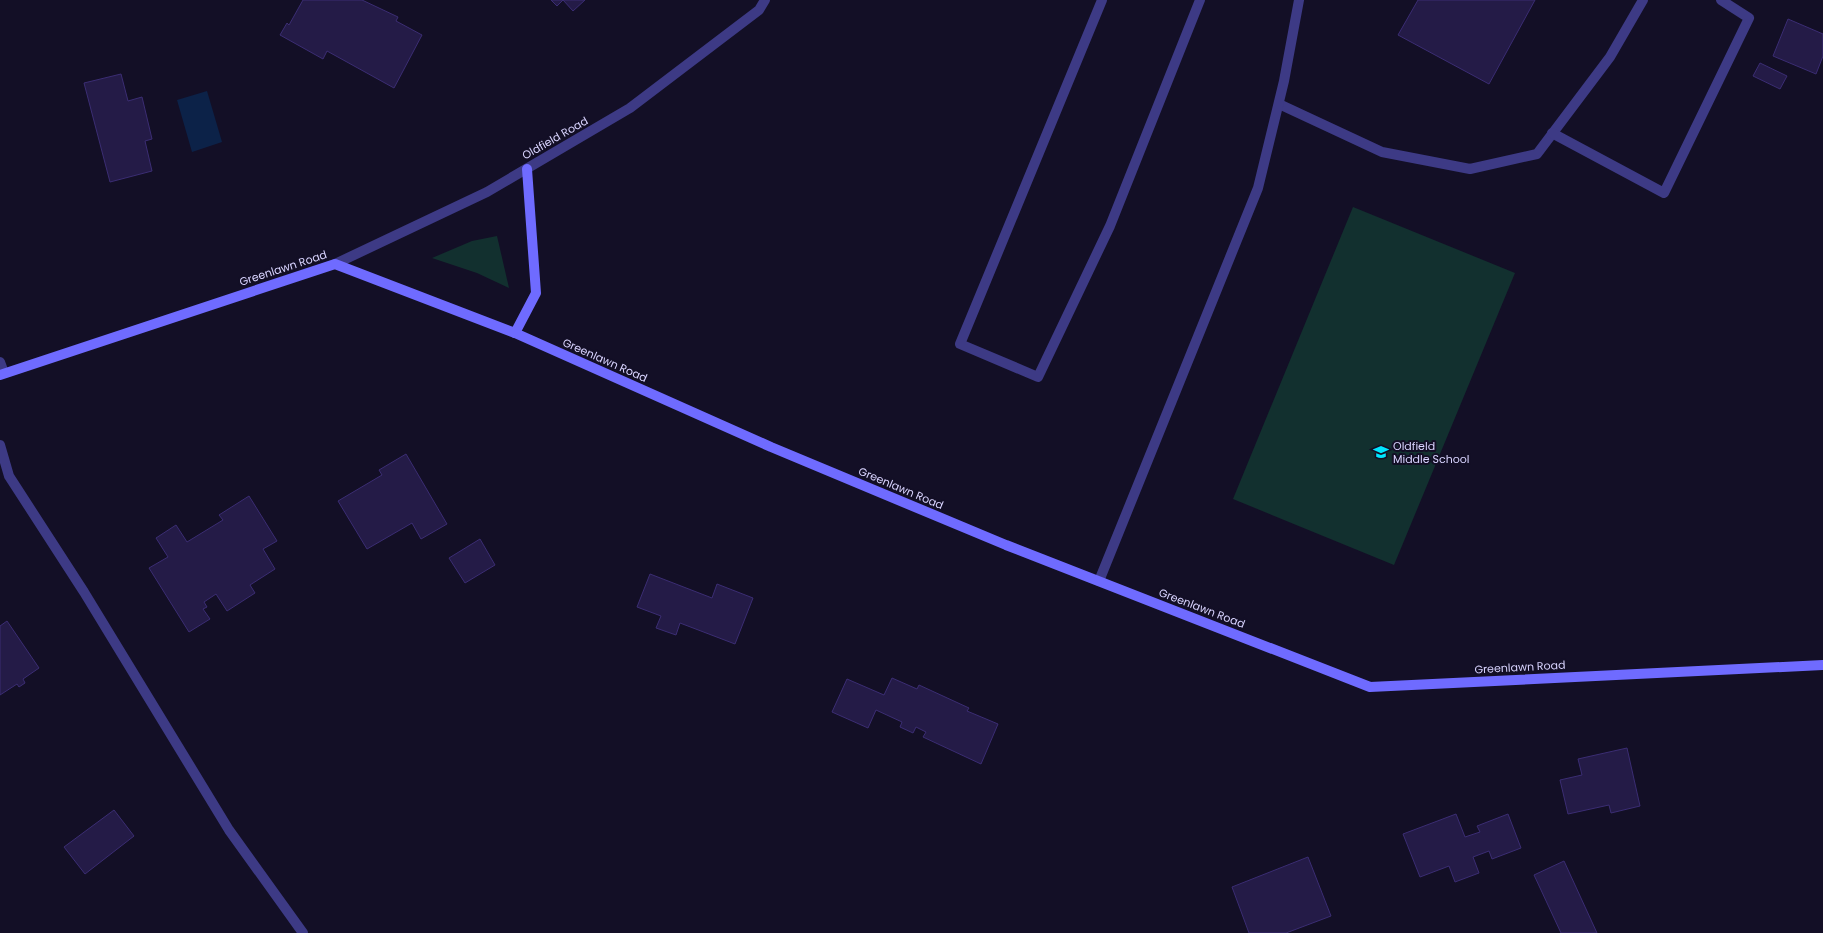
<svg xmlns="http://www.w3.org/2000/svg" width="1823" height="933" font-family="Poppins,sans-serif">
<style>
.green{fill:#12302f}
.water{fill:#0c2248}
.building{fill:#241b47;stroke:#3b2d73}
.lines{fill:none;stroke-linecap:round;stroke-linejoin:round}
.service{stroke:#3d3a85;stroke-width:10}
.minor{stroke:#3d3a85;stroke-width:10}
.secondary{stroke:#6f6bff;stroke-width:10}
.labels{text-anchor:middle;dominant-baseline:central;stroke-width:4;stroke-linejoin:round;paint-order:stroke}
.street-label{font-size:11px;fill:#d9d4ff;stroke:#130f26}
.poi-label{font-size:11px;fill:#d9d4ff;stroke:#130f26;text-anchor:start}
</style>
<rect width="100%" height="100%" fill="#130f26"/>
<g class="green">
<polygon points="1353,207 1515,273 1394,565 1233,499"/>
<polygon points="497,236 509,288 477,273 432,258 472,241"/>
</g>
<polygon class="water" points="207,91 222,142 192,152 177,100"/>
<g class="building">
<polygon points="303,0 362,0 398,17 396,21 422,35 394,88 327,51 323,59 280,35 287,23 289,25"/>
<polygon points="551,0 585,0 573,11 563,0 557,6"/>
<polygon points="1418,0 1535,0 1489,84 1398,35"/>
<polygon points="1788,19 1823,34 1823,56 1816,74 1773,56"/>
<polygon points="1760,63 1787,76 1780,89 1753,76"/>
<polygon points="121,74 128,101 142,97 152,139 145,141 152,171 110,182 84,83"/>
<polygon points="406,454 447,524 421,539 412,523 367,549 338,501 382,475 379,470"/>
<polygon points="249,496 277,541 263,549 275,569 250,585 255,593 227,611 216,594 204,602 207,607 203,609 210,619 189,632 149,568 168,557 156,538 176,525 187,542 223,520 219,515"/>
<polygon points="480,539 495,565 465,583 449,558"/>
<polygon points="650,574 712,598 717,584 753,598 735,644 680,623 676,635 656,628 661,616 637,607"/>
<polygon points="7,621 39,668 23,679 25,683 19,687 17,684 0,695 0,626"/>
<polygon points="892,678 917,689 919,685 969,708 967,711 998,724 981,764 923,737 926,732 916,727 913,733 900,727 902,722 876,710 868,728 832,712 847,679 884,695"/>
<polygon points="1627,748 1640,806 1611,813 1609,805 1568,814 1560,780 1582,775 1578,759"/>
<polygon points="114,810 134,836 85,874 64,847"/>
<polygon points="1456,814 1465,837 1480,832 1477,826 1508,814 1521,848 1492,859 1489,851 1473,857 1479,873 1455,882 1449,866 1420,877 1403,834"/>
<polygon points="1308,857 1331,916 1286,933 1249,933 1232,887"/>
<polygon points="1564,861 1597,933 1561,933 1534,875"/>
</g>
<g class="lines">
<g class="service">
<polyline points="1102,0 960,344 1038,377 1110,226 1200,0"/>
<polyline points="1279,104 1382,152 1470,169 1537,154 1610,57 1643,0"/>
<polyline points="1552,133 1664,193 1749,18 1721,0"/>
<polyline points="0,445 9,476 84,592 229,830 303,933"/>
<polyline points="1099,581 1258,188 1284,81 1299,0"/>
</g>
<g class="minor">
<polyline points="335,264 487,192 630,108 759,10 765,0"/>
<polyline points="0,362 4,373"/>
</g>
<g class="secondary">
<polyline points="515,333 536,293 527,169"/>
<polyline points="0,375 335,264 515,333 771,447 1006,545 1370,687 1823,665"/>
</g>
</g>
<defs>
<g id="school-bare" transform="scale(1.2)"><path d="M0-5L7-2L0 1L-7-2ZM-4 1L0 2.5L4 1V4Q0 6-4 4Z" fill="#00e5ff" stroke="#130f26" stroke-width="2.5" paint-order="stroke"/></g>
</defs>
<g fill-rule="evenodd">
<use href="#school-bare" x="1381" y="452"/>
</g>
<g class="labels">
<g class="street-label">
<text transform="translate(555 138) rotate(-30)">Oldfield Road</text>
<text transform="translate(283 268) rotate(-18)">Greenlawn Road</text>
<text transform="translate(605 360) rotate(24)">Greenlawn Road</text>
<text transform="translate(901 488) rotate(23)">Greenlawn Road</text>
<text transform="translate(1202 608) rotate(21)">Greenlawn Road</text>
<text transform="translate(1520 667) rotate(-3)">Greenlawn Road</text>
</g>
<g class="poi-label">
<text x="1393" y="446">Oldfield<tspan x="1393" dy="13">Middle School</tspan></text>
</g>
</g>
</svg>
